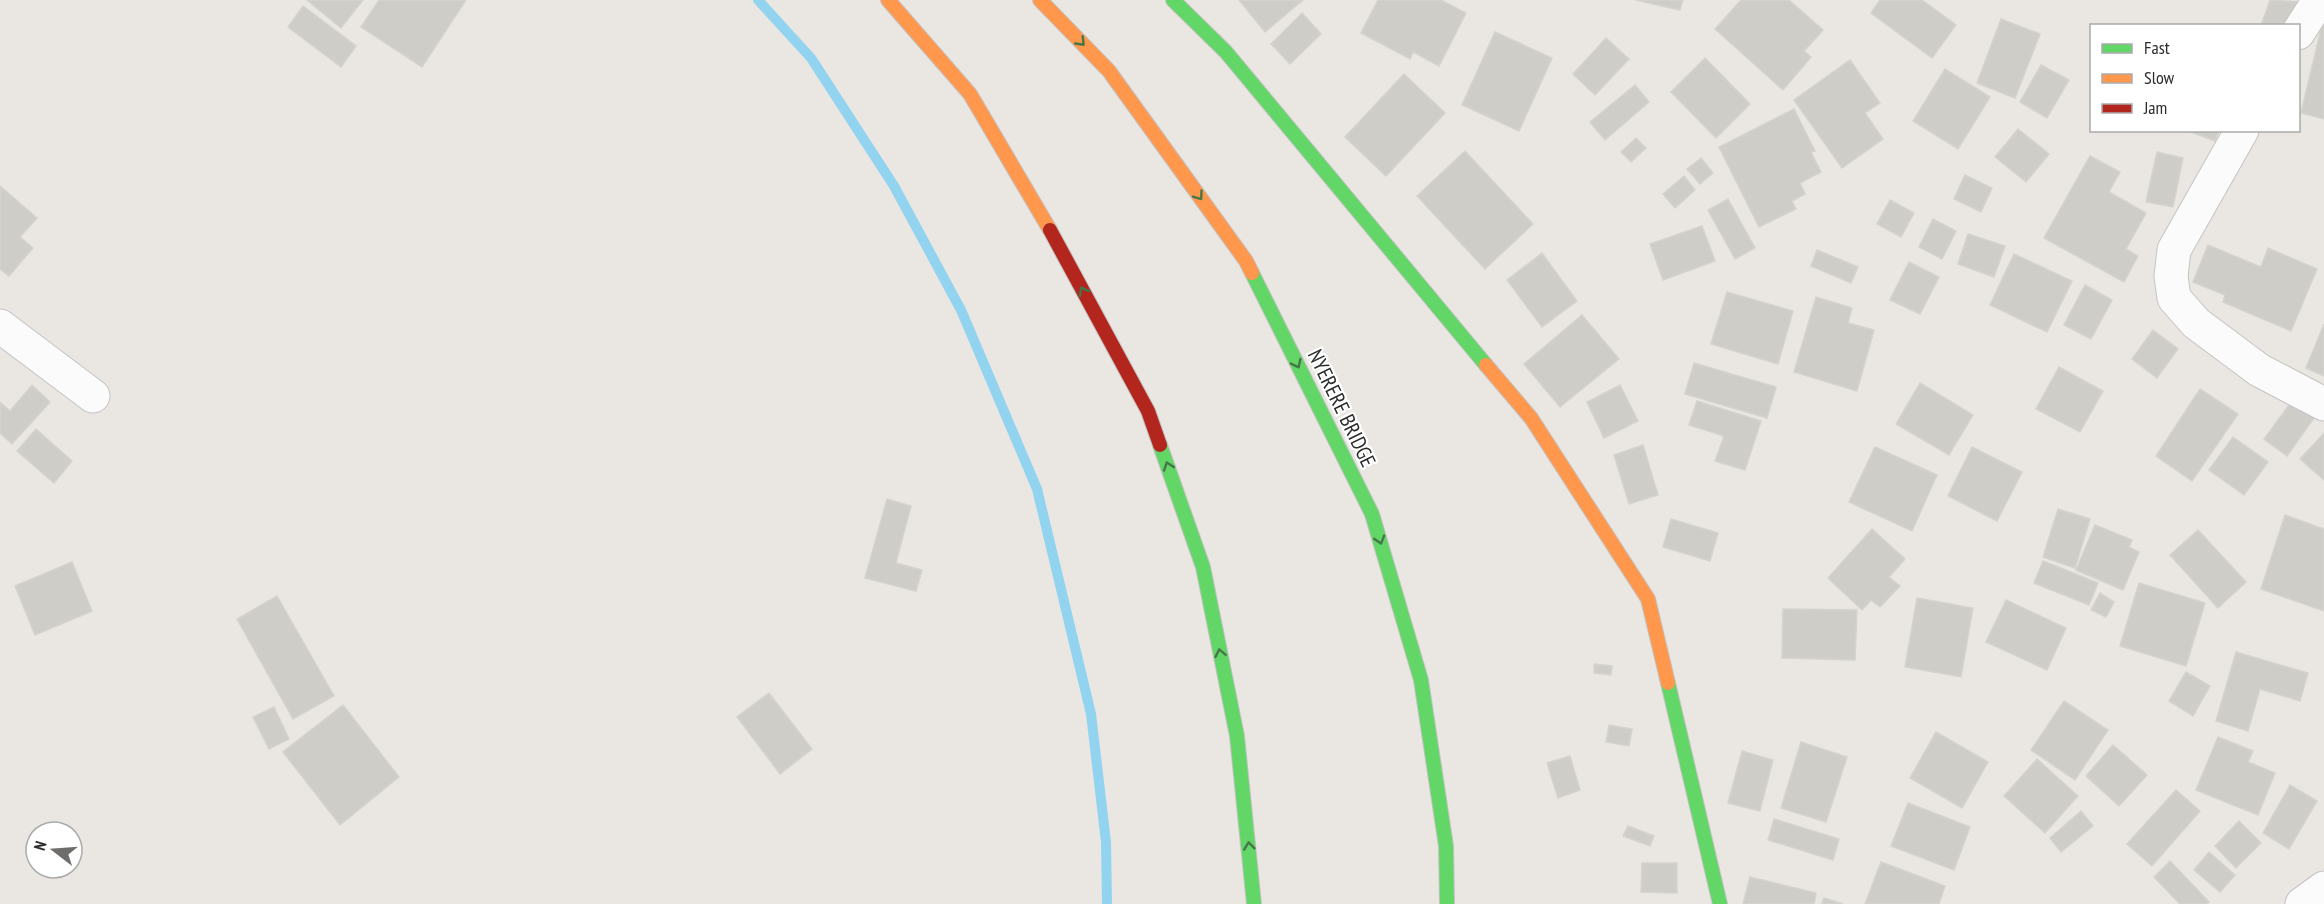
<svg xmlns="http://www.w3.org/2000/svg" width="2324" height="904" font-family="'PT Sans Narrow',sans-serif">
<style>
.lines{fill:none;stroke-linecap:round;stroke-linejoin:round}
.stream{stroke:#92d3ef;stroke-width:10}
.building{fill:#cfcdc8;stroke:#d5d3ce;stroke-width:1.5}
.street-casing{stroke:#c4c3c3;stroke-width:35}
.fast-casing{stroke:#c4c3c3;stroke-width:16}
.slow-casing{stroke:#c4c3c3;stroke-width:16}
.jam-casing{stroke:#c4c3c3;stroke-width:16}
.street{stroke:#fcfbfb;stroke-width:33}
.fast{stroke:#63d668;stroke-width:14}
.slow{stroke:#ff974d;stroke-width:14}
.jam{stroke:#b3261e;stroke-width:14}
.oneway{stroke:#457847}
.labels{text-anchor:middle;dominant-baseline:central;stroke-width:4.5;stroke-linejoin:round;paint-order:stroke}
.street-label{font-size:21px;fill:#2c2c2c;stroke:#fff}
</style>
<rect width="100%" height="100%" fill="#eae7e2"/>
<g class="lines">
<polyline class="stream" points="758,0 811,58 894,186 961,310 1037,489 1091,714 1106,842 1107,904"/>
</g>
<g class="building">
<polygon points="307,0 363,0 341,28"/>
<polygon points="379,0 466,0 422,67 361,27"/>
<polygon points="1239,0 1303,0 1265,32"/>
<polygon points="1378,0 1441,0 1466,13 1439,66 1413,52 1410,59 1361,33"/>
<polygon points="1636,0 1683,0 1680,10"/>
<polygon points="1741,0 1789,0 1823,30 1804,51 1811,57 1783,90 1715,29"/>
<polygon points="1880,0 1922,0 1956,25 1932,58 1871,13"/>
<polygon points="2270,0 2301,2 2293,26 2261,26"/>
<polygon points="303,6 356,46 341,67 288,27"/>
<polygon points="1302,13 1321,34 1290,64 1271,44"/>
<polygon points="2324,16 2324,119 2301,113"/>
<polygon points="2001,19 2040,34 2015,98 1977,83"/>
<polygon points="1495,32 1552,58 1519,131 1462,105"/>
<polygon points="1606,38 1629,59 1595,95 1573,74"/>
<polygon points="1705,58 1750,104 1716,138 1671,92"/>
<polygon points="1850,60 1880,103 1865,113 1883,139 1842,168 1794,100"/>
<polygon points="2041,65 2069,80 2047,118 2020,102"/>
<polygon points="1945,69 1990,97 1958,149 1913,121"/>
<polygon points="1404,74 1445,113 1386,176 1345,137"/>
<polygon points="1635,85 1649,102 1605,140 1590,122"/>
<polygon points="1794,109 1815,151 1811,152 1821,172 1800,183 1805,194 1792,201 1796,209 1759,227 1719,147"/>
<polygon points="2018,129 2049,154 2026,182 1995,157"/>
<polygon points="2186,130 2219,130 2215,141"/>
<polygon points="1636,138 1646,148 1631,162 1621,152"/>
<polygon points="1465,151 1533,224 1485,269 1417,196"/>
<polygon points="2157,152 2183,158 2173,207 2146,202"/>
<polygon points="2090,156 2120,172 2109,192 2146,213 2126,249 2138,256 2124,282 2044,238"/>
<polygon points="1701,158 1713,173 1700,184 1687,169"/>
<polygon points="1965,175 1992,188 1981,212 1954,199"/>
<polygon points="1684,176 1695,190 1675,208 1663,194"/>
<polygon points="0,186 37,218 20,237 33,248 9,276 0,269"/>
<polygon points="1728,199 1755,248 1735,259 1708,210"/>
<polygon points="1890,200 1914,213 1901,237 1877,224"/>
<polygon points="1933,219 1956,231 1942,259 1919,247"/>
<polygon points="1702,226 1715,261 1663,280 1650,244"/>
<polygon points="1968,234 2005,246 1994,277 1958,264"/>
<polygon points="2208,245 2261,267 2268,248 2317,269 2291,331 2223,302 2225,295 2193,282"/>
<polygon points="1817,250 1858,267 1851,283 1811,266"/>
<polygon points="1542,253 1577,301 1542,327 1507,280"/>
<polygon points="2014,254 2072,281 2047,332 1990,305"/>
<polygon points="1909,262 1939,277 1920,314 1890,300"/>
<polygon points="2085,285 2112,300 2091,339 2064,325"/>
<polygon points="1727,292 1793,311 1778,364 1711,344"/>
<polygon points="1816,297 1852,308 1848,323 1874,330 1857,391 1794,372"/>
<polygon points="1582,315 1619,359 1560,407 1524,364"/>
<polygon points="2324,324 2324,376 2306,368"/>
<polygon points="2153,330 2178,349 2157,378 2132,359"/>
<polygon points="1694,363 1776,387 1767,418 1685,394"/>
<polygon points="2059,367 2103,391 2080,432 2036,409"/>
<polygon points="1920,383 1973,415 1949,455 1896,424"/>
<polygon points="32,385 50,402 12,444 0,433 0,402 10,411"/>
<polygon points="1620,385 1638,421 1604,438 1587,402"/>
<polygon points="2200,389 2238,414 2192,481 2156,456"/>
<polygon points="2294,398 2317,414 2287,456 2264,439"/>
<polygon points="1697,401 1761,421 1745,470 1715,461 1724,436 1689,425"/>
<polygon points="36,429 72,461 54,483 17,451"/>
<polygon points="2324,433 2324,480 2300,459"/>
<polygon points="2233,437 2268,462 2244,495 2209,470"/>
<polygon points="1643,445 1658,495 1629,504 1614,455"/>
<polygon points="1875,447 1937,475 1912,531 1849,502"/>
<polygon points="1972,447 2022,472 1997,521 1948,496"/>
<polygon points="887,499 911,506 896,563 922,570 916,591 865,578"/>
<polygon points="2058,509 2090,519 2075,568 2043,557"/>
<polygon points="2285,515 2324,529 2324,611 2261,589"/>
<polygon points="1671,519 1718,533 1710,561 1663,547"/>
<polygon points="2095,525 2132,540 2129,547 2139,552 2123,590 2076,570"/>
<polygon points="1872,529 1905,559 1889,577 1900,586 1880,607 1871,600 1862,610 1828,578"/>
<polygon points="2198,530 2246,582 2218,608 2170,555"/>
<polygon points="2043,561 2098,583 2089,605 2034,583"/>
<polygon points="72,562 92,611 35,635 15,586"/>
<polygon points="2139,583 2205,603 2186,666 2120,646"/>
<polygon points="2100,593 2114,602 2106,617 2091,610"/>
<polygon points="277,596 334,696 293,719 237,619"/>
<polygon points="1917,598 1973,608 1961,677 1905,667"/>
<polygon points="2006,600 2066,628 2047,670 1986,642"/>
<polygon points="1783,609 1857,610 1855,660 1782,658"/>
<polygon points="2236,652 2308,673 2300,701 2260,689 2248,731 2216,721"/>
<polygon points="1594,664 1612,666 1611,675 1594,673"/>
<polygon points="2186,672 2210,686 2193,716 2169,701"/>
<polygon points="769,693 812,749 780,774 737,717"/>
<polygon points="2064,701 2108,730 2075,780 2031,750"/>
<polygon points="343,705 399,777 340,825 283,752"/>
<polygon points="274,707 289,739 269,749 253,717"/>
<polygon points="1609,725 1632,729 1629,746 1606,742"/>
<polygon points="1936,732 1988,762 1962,808 1910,778"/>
<polygon points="2218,737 2253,751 2248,762 2275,773 2258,815 2196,790"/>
<polygon points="1801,742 1847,757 1826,822 1781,808"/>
<polygon points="2113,745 2147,775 2119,806 2086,776"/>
<polygon points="1742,751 1773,760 1760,811 1728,803"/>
<polygon points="1570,756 1580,790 1558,798 1547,763"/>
<polygon points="2037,759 2078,796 2045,833 2004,796"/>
<polygon points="2290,785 2317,801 2289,849 2263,833"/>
<polygon points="2176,790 2200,811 2152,866 2127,844"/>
<polygon points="1908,803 1970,827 1954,870 1891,846"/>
<polygon points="2081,811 2093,826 2061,852 2050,838"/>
<polygon points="1774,819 1839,839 1833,860 1768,840"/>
<polygon points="2239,821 2261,843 2236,868 2215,846"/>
<polygon points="1628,826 1654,836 1650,846 1623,836"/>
<polygon points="2209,852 2235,875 2220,892 2194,870"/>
<polygon points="2170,861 2209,902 2207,904 2180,904 2154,877"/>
<polygon points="1881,862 1945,886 1939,904 1865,904"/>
<polygon points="1642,863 1677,863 1677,893 1641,892"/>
<polygon points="1750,877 1816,893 1814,904 1743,904"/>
<polygon points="1824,898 1843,904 1822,904"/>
</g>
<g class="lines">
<g class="street-casing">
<g id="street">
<polyline points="2298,33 2319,0"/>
<polyline points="2242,130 2174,250 2171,276 2174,298 2196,323 2259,370 2324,404"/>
<polyline points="0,326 93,396"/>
<polyline points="2302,904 2324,888"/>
</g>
</g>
<g class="fast-casing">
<g id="fast">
<polyline points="1173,0 1226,52 1486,365"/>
<polyline points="1252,273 1372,514 1421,680 1446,846 1447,904"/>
<polyline points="1160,445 1203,567 1237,736 1254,904"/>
<polyline points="1668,683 1720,904"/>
</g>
</g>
<g class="slow-casing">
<g id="slow">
<polyline points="888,0 970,94 1050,230"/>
<polyline points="1040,0 1109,71 1246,261 1252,273"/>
<polyline points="1486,365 1531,418 1648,599 1668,683"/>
</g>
</g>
<g class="jam-casing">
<polyline id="jam" points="1050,230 1148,411 1160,445"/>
</g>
<use href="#street" class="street"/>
<use href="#fast" class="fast"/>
<use href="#slow" class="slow"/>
<use href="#jam" class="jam"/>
</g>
<defs><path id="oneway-chevron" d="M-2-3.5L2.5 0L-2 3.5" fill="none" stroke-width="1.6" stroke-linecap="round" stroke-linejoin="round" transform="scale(1.5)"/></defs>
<g class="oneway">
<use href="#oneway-chevron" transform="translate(1081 42) rotate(46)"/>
<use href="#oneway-chevron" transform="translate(1199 196) rotate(54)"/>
<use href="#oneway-chevron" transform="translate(1083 291) rotate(-119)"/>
<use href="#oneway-chevron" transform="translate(1297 364) rotate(64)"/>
<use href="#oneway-chevron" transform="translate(1168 466) rotate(-109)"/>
<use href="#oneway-chevron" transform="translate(1380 540) rotate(73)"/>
<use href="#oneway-chevron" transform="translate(1220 653) rotate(-101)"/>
<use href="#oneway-chevron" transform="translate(1249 846) rotate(-96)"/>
</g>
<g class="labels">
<g class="street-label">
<text transform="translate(1342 408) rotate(64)">NYERERE BRIDGE</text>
</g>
</g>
<rect x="2090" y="24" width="210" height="108" fill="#ffffff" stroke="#ababab" stroke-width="1.5"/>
<rect x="2102" y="44" width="30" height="9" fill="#63d668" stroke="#ababab" stroke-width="1.5"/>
<text x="2144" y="54" font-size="18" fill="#2c2c2c">Fast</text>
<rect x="2102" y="74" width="30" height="9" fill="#ff974d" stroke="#ababab" stroke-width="1.5"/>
<text x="2144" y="84" font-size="18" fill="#2c2c2c">Slow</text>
<rect x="2102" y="104" width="30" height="9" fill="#b3261e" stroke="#ababab" stroke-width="1.5"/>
<text x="2144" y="114" font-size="18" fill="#2c2c2c">Jam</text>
<g transform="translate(54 850) rotate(287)"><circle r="28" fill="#ffffff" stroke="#ababab" stroke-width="1.5"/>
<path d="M0-4.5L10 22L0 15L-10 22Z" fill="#6e6d6c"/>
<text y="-9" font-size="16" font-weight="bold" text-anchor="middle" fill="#2c2c2c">N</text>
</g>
</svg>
